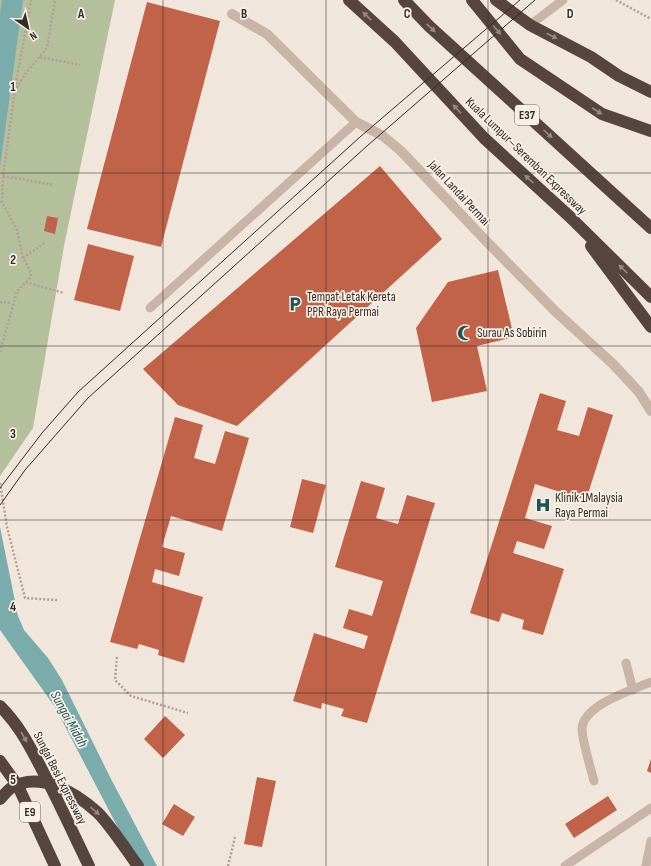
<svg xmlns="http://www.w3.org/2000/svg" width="651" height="866" font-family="'Sofia Sans Condensed',sans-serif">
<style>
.green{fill:#b4bf9c}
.water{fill:#7bacac}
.building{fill:#c06349}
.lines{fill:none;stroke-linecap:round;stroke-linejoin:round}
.path{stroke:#b49f92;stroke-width:2.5;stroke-dasharray:2 2;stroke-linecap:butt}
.service{stroke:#c8b5a8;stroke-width:9}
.minor{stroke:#c8b5a8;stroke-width:10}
.motorway{stroke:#56453f;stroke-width:12}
.tram{stroke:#352b28;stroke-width:1}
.motorway-bridge{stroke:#56453f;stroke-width:12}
.oneway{fill:#978982}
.grid{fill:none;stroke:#352b28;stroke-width:1;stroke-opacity:0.55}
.labels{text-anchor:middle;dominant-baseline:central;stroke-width:3.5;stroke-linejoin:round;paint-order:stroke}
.shield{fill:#f8f0e7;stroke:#706661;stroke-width:1}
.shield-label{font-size:12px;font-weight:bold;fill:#352b28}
.street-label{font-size:13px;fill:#352b28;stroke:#f8f0e7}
.poi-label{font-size:13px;fill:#352b28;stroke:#f8f0e7;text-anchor:start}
.water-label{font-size:14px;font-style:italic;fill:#1f5355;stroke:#f8f0e7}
.grid-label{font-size:13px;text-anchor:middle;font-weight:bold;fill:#352b28;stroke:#f8f0e7;stroke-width:3.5;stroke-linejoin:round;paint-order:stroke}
</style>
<rect width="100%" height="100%" fill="#f1e6db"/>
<polygon class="green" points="0,0 115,0 64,246 33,428 0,476"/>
<g class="water">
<polygon points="2,0 23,0 0,167 0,13"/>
<polygon points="0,527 18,616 24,630 48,658 62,680 111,779 157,866 138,866 55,707 0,630"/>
</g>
<g class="building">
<polygon points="147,2 220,21 161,247 87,229"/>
<polygon points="380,166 442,239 237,426 178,405 143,369"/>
<polygon points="47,216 58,218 55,234 44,231"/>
<polygon points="88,244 134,256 120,311 74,300"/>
<polygon points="498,270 514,337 477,346 487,391 432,402 416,328 448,282"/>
<polygon points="540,393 566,401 557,430 579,436 588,407 613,415 586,500 535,484 525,518 552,526 544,549 517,541 513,553 564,569 543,635 522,629 524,620 502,613 499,622 470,613"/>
<polygon points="175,417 203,425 194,458 215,464 225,431 249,438 222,531 171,516 162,547 185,553 179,576 155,569 152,582 203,597 184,663 158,655 159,650 139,644 137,649 110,642"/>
<polygon points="302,479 326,485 313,533 290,527"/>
<polygon points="361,481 385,488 376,518 398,524 407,495 435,503 367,723 341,716 344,709 322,703 321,709 293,701 314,633 364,649 368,636 343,628 349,609 372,616 383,581 335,567"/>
<polygon points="165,716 185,735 163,758 144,739"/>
<polygon points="651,759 651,773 647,771"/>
<polygon points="257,777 276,781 262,847 244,844"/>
<polygon points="608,796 617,810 574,838 565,824"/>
<polygon points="174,804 195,817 183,836 162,824"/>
</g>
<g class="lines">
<g class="path">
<polyline points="616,0 651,19"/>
<polyline points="40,57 80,65"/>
<polyline points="15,88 31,0"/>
<polyline points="3,176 54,185"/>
<polyline points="23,258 46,242"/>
<polyline points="26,282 64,293"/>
<polyline points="0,302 12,303"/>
<polyline points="0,352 17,291 31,277 31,273 23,258 17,230 2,202 3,176 15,90 26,73 47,48 55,0"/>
<polyline points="0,483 7,527 25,598 57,600"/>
<polyline points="117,657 115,680 131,696 188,713"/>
<polyline points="228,866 235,837"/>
</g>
<g class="service">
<polyline points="530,25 563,0"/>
<polyline points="150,308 356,122"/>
<polyline points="626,663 633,690"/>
<path d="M594 781C591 769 582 740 582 729 583 705 632 690 651 682"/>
<polyline points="565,866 651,808"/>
<polyline points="646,866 651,841"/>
</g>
<polyline class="minor" points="232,14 267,34 356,122 383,136 401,151 489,244 556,312 613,364 639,392 651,411"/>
<g class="motorway">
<polyline points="349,0 395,42 484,138 569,216 651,297"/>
<polyline points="404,0 429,26 651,228"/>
<polyline points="472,0 520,59 602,114 651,131"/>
<polyline points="496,0 530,25 591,57 619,76 651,92"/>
<polyline points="591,246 651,327"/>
<path d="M0 706C17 723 27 741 38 762 56 796 72 831 89 866"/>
<polyline points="0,761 18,786 55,866"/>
</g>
<g class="tram">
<polyline points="0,488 42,433 78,392 360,137 520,0"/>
<polyline points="0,505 25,470 88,398 367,146 535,0"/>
</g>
<path class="motorway-bridge" d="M0 799C3 796 7 791 11 788 39 770 76 793 97 812 109 823 127 851 138 866"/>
</g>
<defs><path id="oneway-solid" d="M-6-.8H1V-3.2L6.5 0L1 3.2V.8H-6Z"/></defs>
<g class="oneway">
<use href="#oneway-solid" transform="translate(367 16) rotate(-137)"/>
<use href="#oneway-solid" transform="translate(431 28) rotate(43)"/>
<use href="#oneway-solid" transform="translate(497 30) rotate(50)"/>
<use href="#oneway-solid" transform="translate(552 36) rotate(27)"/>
<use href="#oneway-solid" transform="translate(457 109) rotate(-133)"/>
<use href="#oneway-solid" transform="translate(597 111) rotate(33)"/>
<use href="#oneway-solid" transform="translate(548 134) rotate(42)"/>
<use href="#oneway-solid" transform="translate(529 179) rotate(-138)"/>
<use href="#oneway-solid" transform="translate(623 269) rotate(-135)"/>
<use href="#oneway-solid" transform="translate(24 737) rotate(60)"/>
<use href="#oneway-solid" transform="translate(95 811) rotate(41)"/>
</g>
<path class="grid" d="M163 0V866M326 0V866M488 0V866M0 173H651M0 346H651M0 520H651M0 693H651"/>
<defs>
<g id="parking-bare" transform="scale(1.2)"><path d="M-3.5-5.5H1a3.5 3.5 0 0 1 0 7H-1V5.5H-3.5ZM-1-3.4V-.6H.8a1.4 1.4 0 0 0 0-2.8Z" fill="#1f5355" stroke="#f8f0e7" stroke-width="2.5" paint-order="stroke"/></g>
<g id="mosque-bare" transform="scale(1.2)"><path d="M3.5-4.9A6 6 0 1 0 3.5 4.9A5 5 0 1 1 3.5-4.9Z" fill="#1f5355" stroke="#f8f0e7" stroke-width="2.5" paint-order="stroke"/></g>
<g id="hospital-bare" transform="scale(1.2)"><path d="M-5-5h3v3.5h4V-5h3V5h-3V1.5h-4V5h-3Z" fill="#1f5355" stroke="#f8f0e7" stroke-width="2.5" paint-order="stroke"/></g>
</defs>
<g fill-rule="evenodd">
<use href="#parking-bare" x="295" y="304"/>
<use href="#mosque-bare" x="465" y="333"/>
<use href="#hospital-bare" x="543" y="505"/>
</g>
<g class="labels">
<g class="shield">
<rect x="515" y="105" width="24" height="20" rx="3"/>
<rect x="20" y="802" width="20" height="20" rx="3"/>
</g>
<g class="shield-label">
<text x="527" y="115">E37</text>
<text x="30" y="812">E9</text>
</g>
<g class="street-label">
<text transform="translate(526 156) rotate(44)">Kuala Lumpur–Seremban Expressway</text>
<text transform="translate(459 193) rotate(47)">Jalan Landai Permai</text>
<text transform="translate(60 778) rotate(63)">Sungai Besi Expressway</text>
</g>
<g class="poi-label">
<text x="307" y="297">Tempat Letak Kereta<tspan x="307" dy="15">PPR Raya Permai</tspan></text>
<text x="477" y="333">Surau As Sobirin</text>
<text x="555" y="498">Klinik 1Malaysia<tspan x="555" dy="15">Raya Permai</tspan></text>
</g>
<g class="water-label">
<text transform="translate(69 719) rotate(61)">Sungai Midah</text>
</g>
</g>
<g class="grid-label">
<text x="81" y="18">A</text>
<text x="244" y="18">B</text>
<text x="407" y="18">C</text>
<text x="570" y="18">D</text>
<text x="13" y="91">1</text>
<text x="13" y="264">2</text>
<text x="13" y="438">3</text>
<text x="13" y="611">4</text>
<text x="13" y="784">5</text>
</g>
<g transform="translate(28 28) rotate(146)" stroke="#f8f0e7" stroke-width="3" paint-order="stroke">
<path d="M0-3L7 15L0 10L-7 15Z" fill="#352b28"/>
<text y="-6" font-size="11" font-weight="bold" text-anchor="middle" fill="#352b28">N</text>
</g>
</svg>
